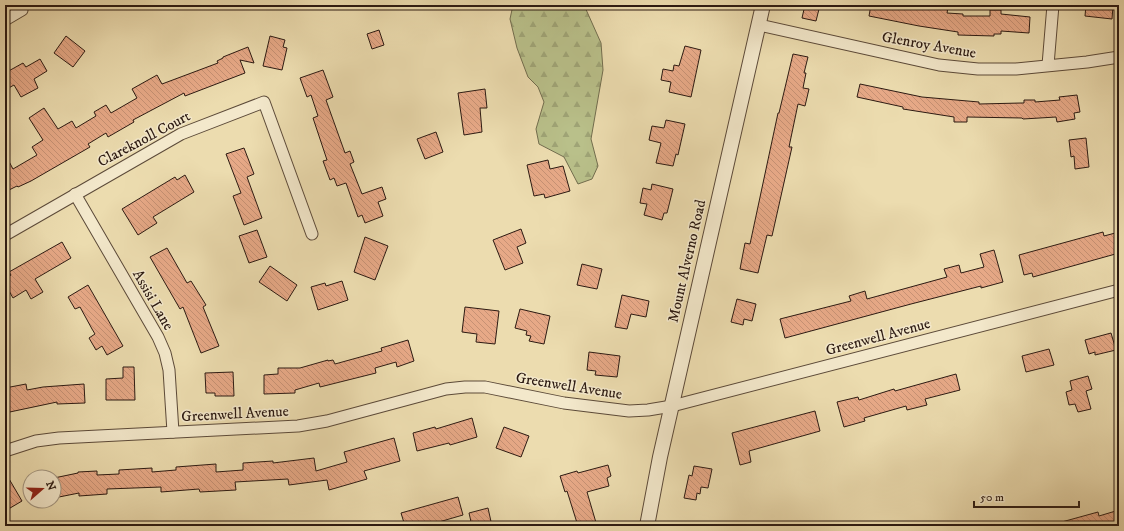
<svg xmlns="http://www.w3.org/2000/svg" width="1124" height="531" font-family="'IM FELL DW Pica',serif">
<style>
.forest{fill:url(#forest-firs);stroke:#726d4e}
.building{fill:url(#building-back-hatch);stroke:#2c1a12}
.lines{fill:none;stroke-linecap:round;stroke-linejoin:round}
.minor-casing{stroke:#5c4a39;stroke-width:13}
.tertiary-casing{stroke:#5c4a39;stroke-width:16}
.minor{stroke:#f3e8cb;stroke-width:11}
.tertiary{stroke:#f3e8cb;stroke-width:14}
.labels{text-anchor:middle;dominant-baseline:central;stroke-width:3;stroke-linejoin:round;paint-order:stroke}
.street-label{font-size:15px;fill:#2c1a12;stroke:#f3e8cb}
</style>
<defs>
<pattern id="forest-firs" width="22" height="20" patternUnits="userSpaceOnUse"><rect width="22" height="20" fill="#b9c08a"/><path d="M5 1l3.5 6h-7zM16 11l3.5 6h-7z" fill="#9fa476"/></pattern>
<pattern id="building-back-hatch" width="6" height="6" patternUnits="userSpaceOnUse"><rect width="6" height="6" fill="#e7a987"/><path d="M-1 5l2 2M0 0l6 6M5-1l2 2" fill="none" stroke="#c69174"/></pattern>
</defs>
<rect width="100%" height="100%" fill="#ecdcaf"/>
<filter id="stains"><feTurbulence type="fractalNoise" baseFrequency=".005" numOctaves="4"/><feColorMatrix values="0 0 0 0 .2 0 0 0 0 .09 0 0 0 0 .02 0 0 0 .5 -.17"/></filter>
<radialGradient id="worn" r=".72"><stop offset=".6" stop-color="#630" stop-opacity="0"/><stop offset="1" stop-color="#630" stop-opacity=".3"/></radialGradient>
<polygon class="forest" points="513,5 584,5 601,43 603,70 591,139 598,166 592,179 578,184 564,157 539,144 536,129 544,102 538,87 528,77 517,48 510,19"/>
<g class="building">
<polygon points="805,5 820,5 816,21 802,18"/>
<polygon points="871,5 906,5 930,9 931,5 948,8 947,13 963,14 963,16 990,16 990,10 1001,10 1001,14 1030,17 1029,33 1001,31 1001,34 994,34 994,36 958,35 958,32 919,26 869,16"/>
<polygon points="1086,5 1113,6 1112,19 1085,16"/>
<polygon points="379,30 384,45 372,49 367,34"/>
<polygon points="66,36 85,51 73,67 54,53"/>
<polygon points="270,36 285,40 283,47 287,48 282,70 263,66"/>
<polygon points="685,46 701,50 691,97 669,92 671,82 661,80 663,69 673,71 674,65 679,66"/>
<polygon points="248,47 254,63 240,60 245,73 185,96 184,93 133,120 134,122 108,137 106,133 88,144 90,147 31,181 18,187 17,186 5,192 5,154 13,169 37,155 32,147 43,140 29,118 44,108 58,129 72,121 76,128 96,116 94,112 106,105 111,113 137,98 132,89 157,75 162,84 218,63 217,61 223,58 223,57"/>
<polygon points="793,54 808,57 804,73 806,73 803,88 809,89 805,106 798,104 789,147 792,147 772,236 767,235 758,273 740,269 745,243 750,244 778,113 779,113"/>
<polygon points="40,59 47,71 34,79 38,88 21,97 14,85 5,90 5,73 23,63 26,67"/>
<polygon points="323,70 333,97 326,100 345,153 350,151 354,162 350,164 362,194 382,187 386,199 378,202 383,216 365,223 362,215 358,217 346,183 337,186 334,178 330,180 323,161 327,160 313,118 318,116 311,95 307,97 300,78"/>
<polygon points="860,84 922,97 979,102 979,104 1021,103 1024,103 1024,100 1035,100 1035,102 1060,100 1059,97 1077,95 1080,112 1074,113 1075,119 1057,122 1056,117 1023,119 1022,118 967,117 967,122 954,122 954,117 903,109 903,107 857,97"/>
<polygon points="485,89 487,108 480,108 482,132 464,135 458,93"/>
<polygon points="666,120 685,124 678,155 676,154 673,166 656,163 661,143 649,140 652,126 664,128"/>
<polygon points="436,132 443,152 425,159 417,139"/>
<polygon points="1086,138 1089,167 1075,169 1074,156 1071,157 1069,140"/>
<polygon points="244,148 254,174 247,177 262,218 244,225 233,196 241,193 226,154"/>
<polygon points="548,160 550,169 563,166 570,191 545,198 544,194 534,196 527,165"/>
<polygon points="185,175 194,192 153,217 157,223 138,235 122,209 175,177 177,180"/>
<polygon points="652,184 673,189 667,213 664,213 662,220 644,215 647,204 640,203 643,188 651,190"/>
<polygon points="521,229 526,243 517,247 523,263 505,270 493,240"/>
<polygon points="257,230 267,257 249,263 239,236"/>
<polygon points="1103,232 1104,236 1119,232 1119,253 1033,277 1032,273 1024,275 1019,255"/>
<polygon points="365,237 388,246 375,280 354,272"/>
<polygon points="62,242 71,258 35,279 43,292 31,299 26,290 13,298 5,284 5,279 11,275 9,272"/>
<polygon points="167,248 187,283 191,281 206,305 203,307 219,346 201,353 183,307 180,309 150,257"/>
<polygon points="994,250 1003,282 981,288 981,286 911,304 785,338 780,319 851,301 849,296 865,291 867,299 947,277 944,269 959,265 961,273 984,267 980,254"/>
<polygon points="582,264 602,269 597,289 577,285"/>
<polygon points="270,266 297,285 287,301 259,282"/>
<polygon points="342,281 348,300 318,310 311,287 325,283 326,286"/>
<polygon points="88,285 123,346 107,355 102,346 96,350 89,338 95,334 92,329 80,307 75,309 68,297"/>
<polygon points="622,295 649,301 646,317 631,314 627,329 615,327"/>
<polygon points="737,299 756,304 752,321 744,319 743,325 731,322"/>
<polygon points="465,307 499,311 495,344 476,342 477,334 462,332"/>
<polygon points="520,309 550,316 544,344 529,341 531,336 526,335 527,331 515,328"/>
<polygon points="1111,333 1116,350 1095,355 1095,352 1089,354 1085,340"/>
<polygon points="408,340 414,361 397,367 396,362 375,368 376,373 320,387 319,383 295,390 295,393 264,394 264,375 278,374 278,368 300,368 328,360 328,361 333,360 335,364 382,351 381,348"/>
<polygon points="1049,349 1054,365 1026,372 1022,356"/>
<polygon points="589,352 620,356 617,377 595,375 596,371 587,370"/>
<polygon points="123,367 134,367 135,400 106,400 106,379 123,378"/>
<polygon points="233,372 234,396 215,396 215,393 206,393 205,373"/>
<polygon points="956,374 960,390 925,399 927,405 907,410 906,406 864,418 865,421 844,427 837,402 858,397 859,400 894,389 895,391"/>
<polygon points="1088,376 1092,389 1086,391 1091,409 1078,412 1075,404 1069,405 1066,392 1072,390 1070,381"/>
<polygon points="26,384 27,390 43,387 84,384 85,403 57,404 57,402 5,413 5,388"/>
<polygon points="815,411 820,431 749,451 751,462 740,465 732,433"/>
<polygon points="472,418 477,437 450,445 449,443 417,451 413,433 435,427 436,429"/>
<polygon points="504,427 529,436 521,457 496,448"/>
<polygon points="394,438 400,461 364,471 367,479 329,490 327,480 289,485 288,479 235,482 236,490 200,492 199,489 161,492 161,487 107,489 107,494 79,496 79,493 54,498 54,478 78,473 78,472 97,471 97,475 119,474 119,470 152,468 152,472 176,470 176,467 216,464 216,472 243,470 243,463 273,461 273,463 314,458 316,471 347,462 344,452"/>
<polygon points="608,465 611,476 607,478 609,486 587,492 597,526 578,526 567,491 565,492 560,476 577,471 578,473"/>
<polygon points="694,466 712,469 708,488 701,487 700,494 697,493 696,500 684,498 689,475 692,476"/>
<polygon points="5,472 22,501 5,511"/>
<polygon points="458,497 463,515 425,526 405,526 401,513"/>
<polygon points="488,508 492,526 472,526 469,513"/>
<polygon points="1119,510 1119,526 1058,526 1058,523 1098,512 1099,516"/>
</g>
<g class="lines">
<g class="minor-casing">
<g id="minor">
<polyline points="5,20 22,10"/>
<polyline points="759,25 939,65 978,69 1016,69 1087,62 1119,57"/>
<polyline points="1048,65 1053,5"/>
<polyline points="75,194 158,337 165,353 169,370 173,432"/>
<polyline points="5,235 181,134 264,102 312,234"/>
<polyline points="5,451 36,441 59,438 298,426 327,421 446,389 465,387 485,387 564,403 629,411 648,410 672,406 1119,290"/>
</g>
</g>
<g class="tertiary-casing">
<polyline id="tertiary" points="647,526 660,457 763,5"/>
</g>
<use href="#minor" class="minor"/>
<use href="#tertiary" class="tertiary"/>
</g>
<g class="labels">
<g class="street-label">
<text transform="translate(929 45) rotate(10)">Glenroy Avenue</text>
<text transform="translate(144 139) rotate(-28)">Clareknoll Court</text>
<text transform="translate(687 261) rotate(-77)">Mount Alverno Road</text>
<text transform="translate(153 300) rotate(60)">Assisi Lane</text>
<text transform="translate(878 337) rotate(-15)">Greenwell Avenue</text>
<text transform="translate(569 386) rotate(9)">Greenwell Avenue</text>
<text transform="translate(235 414) rotate(-3)">Greenwell Avenue</text>
</g>
</g>
<rect width="1124" height="531" fill="none" stroke="#ecdcaf" stroke-width="20"/>
<rect x="6" y="6" width="1112" height="519" fill="none" stroke="#2c1a12" stroke-width="2"/>
<rect x="10" y="10" width="1104" height="511" fill="none" stroke="#2c1a12"/>
<g transform="translate(42 489) rotate(70)"><circle r="19" fill="#f3e8cb" stroke="#a39681"/>
<path d="M0-3L7 15L0 10L-7 15Z" fill="#8f2418"/>
<text y="-6" font-size="11" font-weight="bold" text-anchor="middle" fill="#2c1a12">N</text>
</g>
<path d="M974 501v6h105v-6" fill="none" stroke="#2c1a12" stroke-width="2"/>
<text x="980" y="501" font-size="12" fill="#2c1a12" stroke="#f3e8cb" stroke-width="3" paint-order="stroke">50 m</text>
<rect width="100%" height="100%" filter="url(#stains)"/>
<rect width="100%" height="100%" fill="url(#worn)"/>
</svg>
